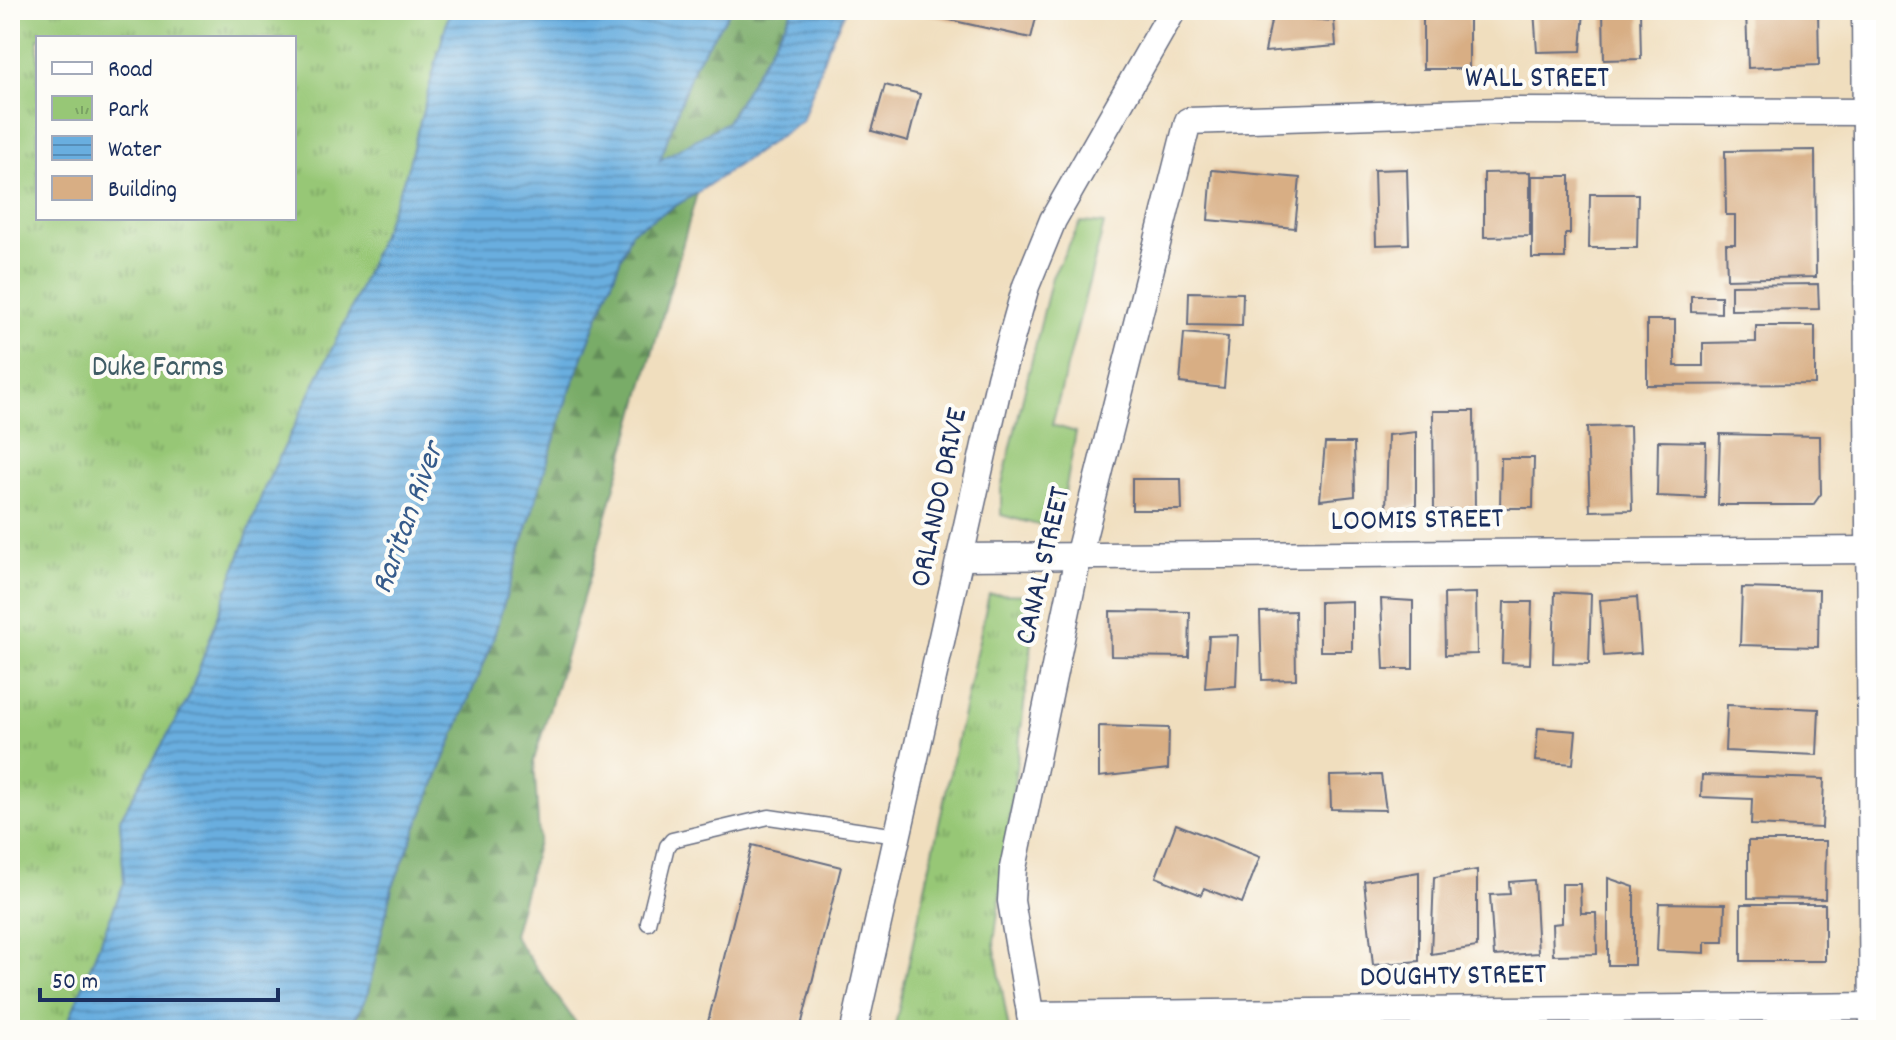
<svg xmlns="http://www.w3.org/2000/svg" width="1896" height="1040" font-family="Dekko,sans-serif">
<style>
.grass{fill:#97c776;stroke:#597b6a;stroke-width:2}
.forest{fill:url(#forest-firs);stroke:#4a6e62;stroke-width:2}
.park{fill:url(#park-tufts);stroke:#597b6a;stroke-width:2;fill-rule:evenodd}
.water{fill:url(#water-rules);stroke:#426e9e;stroke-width:2}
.building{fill:#d8ae84}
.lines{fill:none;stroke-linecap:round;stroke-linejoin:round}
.service-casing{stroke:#666c80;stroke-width:17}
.minor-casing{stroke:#666c80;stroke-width:29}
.tertiary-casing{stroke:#666c80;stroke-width:35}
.service{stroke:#fff;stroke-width:14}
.minor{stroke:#fff;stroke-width:26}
.tertiary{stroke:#fff;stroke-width:32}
.labels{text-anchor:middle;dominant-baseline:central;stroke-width:8;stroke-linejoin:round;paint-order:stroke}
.street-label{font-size:30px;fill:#1b2f5e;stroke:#fdfcf7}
.park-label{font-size:30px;fill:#405d65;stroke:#fdfcf7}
.water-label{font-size:32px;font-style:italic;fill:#365b8b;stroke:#fdfcf7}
</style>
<defs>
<pattern id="forest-firs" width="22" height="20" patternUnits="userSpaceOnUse" patternTransform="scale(2)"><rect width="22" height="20" fill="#79ac67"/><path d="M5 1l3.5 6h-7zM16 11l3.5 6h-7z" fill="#628c58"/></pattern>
<pattern id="park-tufts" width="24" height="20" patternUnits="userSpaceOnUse" patternTransform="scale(2)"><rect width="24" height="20" fill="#97c776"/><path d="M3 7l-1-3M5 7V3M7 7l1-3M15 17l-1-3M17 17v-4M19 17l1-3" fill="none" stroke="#7aa264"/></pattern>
<pattern id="water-rules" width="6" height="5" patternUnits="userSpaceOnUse" patternTransform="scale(2)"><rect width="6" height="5" fill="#69aedf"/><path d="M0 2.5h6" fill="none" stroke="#568eb8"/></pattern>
</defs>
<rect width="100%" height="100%" fill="#fdfcf7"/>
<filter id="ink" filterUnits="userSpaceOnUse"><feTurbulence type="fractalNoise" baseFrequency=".0125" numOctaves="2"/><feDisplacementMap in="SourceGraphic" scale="16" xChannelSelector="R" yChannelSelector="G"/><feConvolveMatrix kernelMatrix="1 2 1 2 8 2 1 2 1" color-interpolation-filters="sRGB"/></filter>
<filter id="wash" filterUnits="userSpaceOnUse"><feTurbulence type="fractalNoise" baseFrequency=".006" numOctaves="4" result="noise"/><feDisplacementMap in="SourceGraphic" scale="32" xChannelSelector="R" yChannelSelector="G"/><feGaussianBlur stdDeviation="1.8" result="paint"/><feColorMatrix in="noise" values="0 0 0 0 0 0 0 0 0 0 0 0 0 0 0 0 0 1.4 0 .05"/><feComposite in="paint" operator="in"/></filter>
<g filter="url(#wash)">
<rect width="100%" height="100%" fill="#f0debe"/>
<polygon class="grass" points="1081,222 1104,224 1052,425 1076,432 1062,509 1045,527 1001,515 1001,488 1052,277"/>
<g class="forest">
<polygon points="731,10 793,10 727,122 659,161 694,65"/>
<polygon points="697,193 592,568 534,760 539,838 513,935 581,1030 350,1030 367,996 392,888 492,642 567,398 631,232"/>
</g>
<g class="park">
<path d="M10 10H450L406 174 352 307 264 489 188 699 120 819 124 883 65 1030H10ZM38 38H294V218H38Z"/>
<polygon points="989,594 1038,595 994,943 1009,1030 894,1030"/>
</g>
<polygon class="water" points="450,10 731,10 694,65 660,160 727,122 793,10 846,10 828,46 802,121 697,193 631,232 567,398 492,642 392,888 367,996 349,1030 65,1030 124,883 120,819 188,699 264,489 352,307 406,174"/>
<g id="blocks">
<g class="building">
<polygon points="924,10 1038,10 1031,38 923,14"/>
<rect x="1423" y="10" width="46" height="59"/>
<polygon points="1534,10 1584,10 1581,51 1537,52"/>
<polygon points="1603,10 1640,10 1641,59 1604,60"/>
<polygon points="1746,10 1818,10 1819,65 1748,68"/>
<polygon points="1272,16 1334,21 1336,46 1265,52"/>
<polygon points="885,85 920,94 908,141 872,131"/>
<polygon points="1815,150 1816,277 1727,279 1726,244 1735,244 1735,215 1726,215 1725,151"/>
<polygon points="1407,169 1409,244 1376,245 1374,170"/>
<polygon points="1212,170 1300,178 1295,228 1208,220"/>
<polygon points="1530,172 1530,236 1484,237 1484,173"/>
<polygon points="1532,176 1570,176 1570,234 1565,234 1565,258 1532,258"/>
<polygon points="1590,194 1638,194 1637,248 1589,248"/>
<polygon points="1818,284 1819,309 1731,310 1731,285"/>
<polygon points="1189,292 1243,293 1242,326 1188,325"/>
<polygon points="1691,296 1721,296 1721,313 1691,312"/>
<polygon points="1647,320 1675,320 1675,366 1703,366 1703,343 1756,342 1756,326 1815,326 1815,384 1647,385"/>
<polygon points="1184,333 1228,337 1224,388 1180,383"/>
<polygon points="1433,411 1474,411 1475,510 1434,510"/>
<polygon points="1630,426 1632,510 1590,511 1587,427"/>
<polygon points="1416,432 1416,506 1386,511 1388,435"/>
<polygon points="1720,434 1820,436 1821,494 1813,505 1718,505"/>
<polygon points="1658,441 1706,442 1705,498 1657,496"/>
<polygon points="1325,443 1354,443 1355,496 1320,500"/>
<polygon points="1501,458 1534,458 1533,508 1500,508"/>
<polygon points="1132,479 1181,479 1182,510 1132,510"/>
<polygon points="1742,588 1819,590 1818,647 1740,645"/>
<polygon points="1555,592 1591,594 1589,664 1553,663"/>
<polygon points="1476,593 1477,654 1445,655 1444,594"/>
<polygon points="1637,597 1641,653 1604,656 1600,600"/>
<polygon points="1381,599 1413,601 1413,669 1384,669"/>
<polygon points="1352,601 1352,651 1320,651 1320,602"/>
<polygon points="1504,602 1532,602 1530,664 1502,663"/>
<polygon points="1110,611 1190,612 1189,657 1111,656"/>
<polygon points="1295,611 1296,679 1262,680 1260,612"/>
<polygon points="1238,635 1236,686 1205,688 1209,636"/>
<polygon points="1727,705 1819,709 1817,755 1725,751"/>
<polygon points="1099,726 1169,728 1168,769 1099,777"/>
<polygon points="1538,728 1576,731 1573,764 1535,761"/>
<polygon points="1381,775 1386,810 1331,809 1330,776"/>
<polygon points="1702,775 1824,779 1822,828 1751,825 1752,799 1701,797"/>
<polygon points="1176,824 1260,857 1242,903 1204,888 1201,895 1156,877"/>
<polygon points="1748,841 1826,841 1825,899 1748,898"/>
<polygon points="752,845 841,867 800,1030 706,1030"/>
<polygon points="1477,870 1477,947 1431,954 1434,877"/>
<polygon points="1419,872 1419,961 1373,965 1364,881"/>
<polygon points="1608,878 1634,887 1634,965 1608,965"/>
<polygon points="1534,880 1538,953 1494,956 1490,895 1510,894 1509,882"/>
<polygon points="1562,884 1580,884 1581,913 1596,913 1597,954 1553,955 1552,924 1562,923"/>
<polygon points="1659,903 1725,904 1724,942 1705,942 1705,953 1657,951"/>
<rect x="1741" y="904" width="84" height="57"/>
</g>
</g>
</g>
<g filter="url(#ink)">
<use href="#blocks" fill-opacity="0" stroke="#666c80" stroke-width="2"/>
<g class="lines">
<g class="service-casing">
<polyline id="service" points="648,923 667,846 672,840 769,817 897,836"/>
</g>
<g class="minor-casing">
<g id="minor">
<polyline points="961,557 1873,550"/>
<polyline points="1030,1015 1876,1006"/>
<polyline points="854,1030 1000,378 1026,286 1053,220 1173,10"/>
<polyline points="1033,1030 1011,901 1013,868 1078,557 1188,121 1501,111 1886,112"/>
</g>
</g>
<g class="tertiary-casing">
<polyline id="tertiary" points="1868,10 1876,1030"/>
</g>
<use href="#service" class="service"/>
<use href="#minor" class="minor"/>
<use href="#tertiary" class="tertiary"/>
</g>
</g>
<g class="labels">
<g class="street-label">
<text x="1537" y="80">WALL STREET</text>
<text transform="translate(941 498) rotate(-78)">ORLANDO DRIVE</text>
<text transform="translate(1417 522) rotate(-1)">LOOMIS STREET</text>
<text transform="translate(1045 566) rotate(-77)">CANAL STREET</text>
<text transform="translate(1453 978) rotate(-1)">DOUGHTY STREET</text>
</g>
<g class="park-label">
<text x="158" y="369">Duke Farms</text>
</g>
<g class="water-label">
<text transform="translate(410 519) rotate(-70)">Raritan River</text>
</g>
</g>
<rect width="1896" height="1040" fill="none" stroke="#fdfcf7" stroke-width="40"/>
<rect x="36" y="36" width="260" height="184" fill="#fdfcf7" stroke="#a3aaba" stroke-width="2"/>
<rect x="52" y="62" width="40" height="12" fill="#ffffff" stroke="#a3aaba" stroke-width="2"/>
<text x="108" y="76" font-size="24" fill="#1b2f5e">Road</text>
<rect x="52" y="96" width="40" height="24" fill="url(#park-tufts)" stroke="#a3aaba" stroke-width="2"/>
<text x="108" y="116" font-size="24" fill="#1b2f5e">Park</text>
<rect x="52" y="136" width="40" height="24" fill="url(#water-rules)" stroke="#a3aaba" stroke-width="2"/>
<text x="108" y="156" font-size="24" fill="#1b2f5e">Water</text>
<rect x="52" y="176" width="40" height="24" fill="#d8ae84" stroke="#a3aaba" stroke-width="2"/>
<text x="108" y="196" font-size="24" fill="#1b2f5e">Building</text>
<path d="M40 988v12h238v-12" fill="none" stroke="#1b2f5e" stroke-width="4"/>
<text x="52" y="988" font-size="24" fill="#1b2f5e" stroke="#fdfcf7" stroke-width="6" paint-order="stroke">50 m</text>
</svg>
